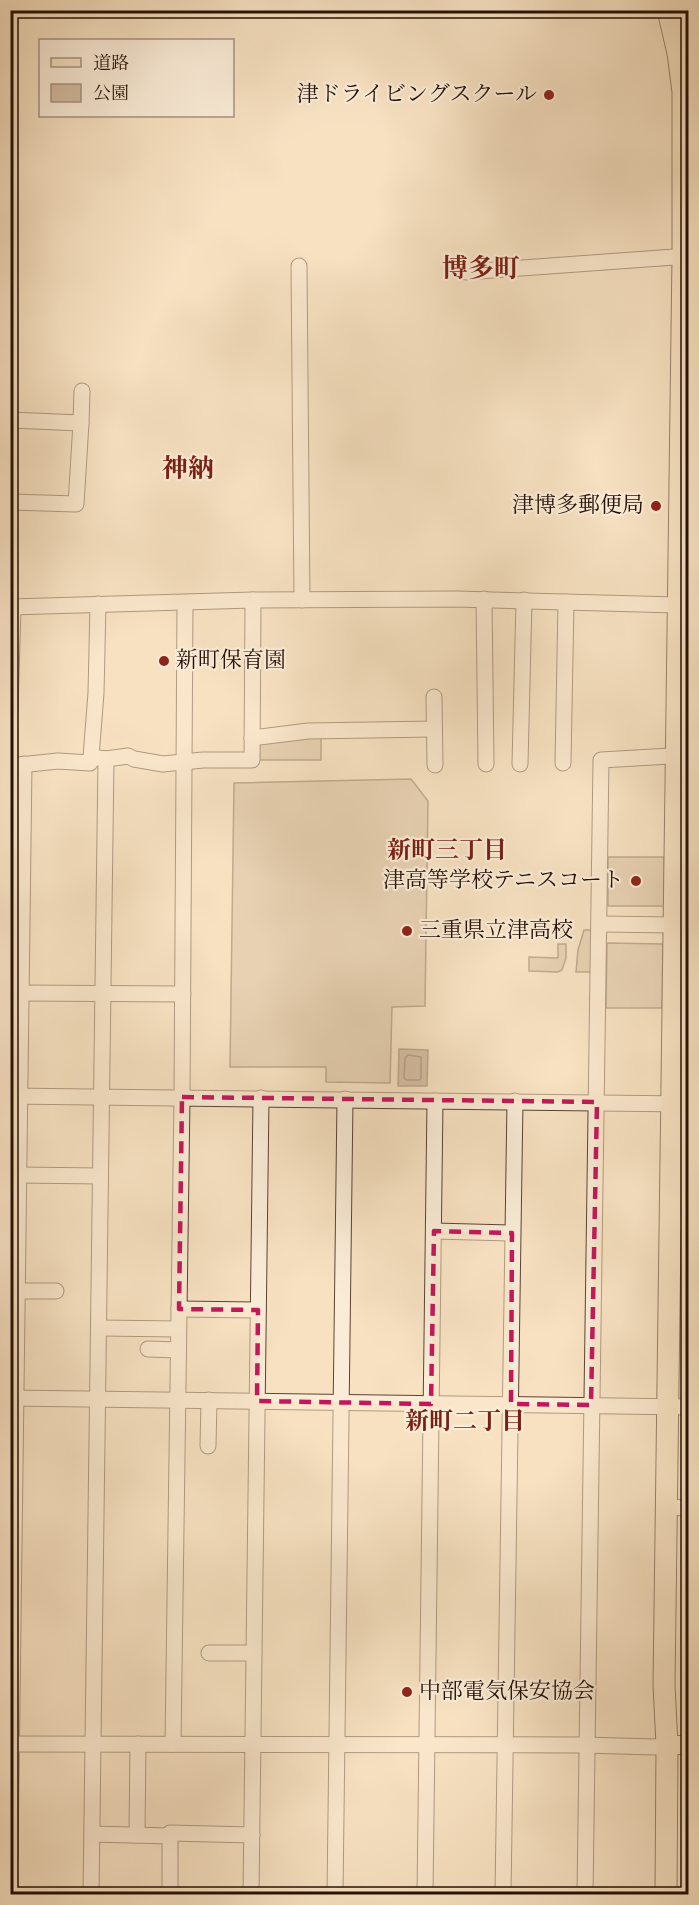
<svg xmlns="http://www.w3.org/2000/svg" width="699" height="1905" font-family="'Old Standard TT','Noto Serif JP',serif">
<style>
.green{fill:#d3bda1;stroke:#7c6653;stroke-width:1.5}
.water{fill:#b09a81;stroke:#78634f;stroke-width:1.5}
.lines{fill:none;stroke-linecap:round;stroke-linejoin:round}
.shore{stroke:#6a5543;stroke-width:1.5}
.minor-casing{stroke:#5a4434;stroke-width:17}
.major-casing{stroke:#251005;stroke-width:20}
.highway-casing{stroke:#251005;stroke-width:23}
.minor{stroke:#faecd7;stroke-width:15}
.major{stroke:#f7e1c1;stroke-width:18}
.highway{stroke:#f7e1c1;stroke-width:21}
.marked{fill:none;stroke:#c2185b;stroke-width:4.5;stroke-dasharray:12 8;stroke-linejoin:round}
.poi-dot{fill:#8f2418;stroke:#faecd7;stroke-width:2}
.labels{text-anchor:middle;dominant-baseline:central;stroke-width:4.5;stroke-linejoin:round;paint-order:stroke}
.poi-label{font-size:22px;fill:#251005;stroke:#faecd7;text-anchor:end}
.neighbourhood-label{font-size:24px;font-weight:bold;fill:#7a1f14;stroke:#faecd7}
.quarter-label{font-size:26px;font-weight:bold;fill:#7a1f14;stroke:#faecd7}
</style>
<rect width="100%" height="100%" fill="#f7e1c1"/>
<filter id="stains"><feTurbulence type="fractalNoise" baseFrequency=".00333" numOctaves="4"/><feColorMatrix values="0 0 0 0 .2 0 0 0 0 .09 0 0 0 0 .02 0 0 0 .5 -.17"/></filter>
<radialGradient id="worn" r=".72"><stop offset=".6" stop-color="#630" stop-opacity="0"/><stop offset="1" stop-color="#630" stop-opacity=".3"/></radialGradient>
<g class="green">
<polygon points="321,736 321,760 256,760 257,744"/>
<polygon points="411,779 428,801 425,1006 392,1007 390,1083 326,1082 326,1067 230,1067 234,783"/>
<rect x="608" y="857" width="56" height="49"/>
<polygon points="584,930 593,930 593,972 576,972 578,950"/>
<polygon points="607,943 663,944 662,1008 606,1008"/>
<polygon points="558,944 566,944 566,958 562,970 558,972 529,971 529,957 558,958"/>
</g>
<polygon class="water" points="399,1049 428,1050 427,1086 398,1086"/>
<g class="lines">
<polygon class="shore" points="408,1055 421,1057 421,1078 420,1080 407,1080 404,1078 405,1058"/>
<g class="minor-casing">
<g id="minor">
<polyline points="299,266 302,600"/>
<polyline points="466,272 688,256"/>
<polyline points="10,420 81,423 76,504 10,502"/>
<polyline points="81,423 82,391"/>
<polyline points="484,599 486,764"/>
<polyline points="98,604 96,693 91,757 106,759 128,756 134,759 163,764 203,760 252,760 253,600"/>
<polyline points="10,607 253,600 457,599 677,605 687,601"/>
<polyline points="434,697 435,765"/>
<polyline points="10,710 13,607"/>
<polyline points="252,738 308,731 434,729"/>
<polyline points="563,763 566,602"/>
<polyline points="520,764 524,600"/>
<polyline points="10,766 58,761 90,763 91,757"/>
<polyline points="600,924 675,925"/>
<polyline points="21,993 183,994"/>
<polyline points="10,1096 688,1104"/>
<polyline points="19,1175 100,1176"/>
<polyline points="671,1223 688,1223"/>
<polyline points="434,1231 512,1233"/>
<polyline points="10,1291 56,1291"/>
<polyline points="179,1309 258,1310"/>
<polyline points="99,1328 178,1329"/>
<polyline points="148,1349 178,1350"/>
<polyline points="10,1398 688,1407"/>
<polyline points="208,1446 209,1400"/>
<polyline points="667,1507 688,1508"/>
<polyline points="209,1653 254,1653"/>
<polyline points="10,1744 583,1745 655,1747 667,1745"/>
<polyline points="173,1744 182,1097 185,603"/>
<polyline points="92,1834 170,1836"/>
<polyline points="137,1835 138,1744"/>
<polyline points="10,1858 24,764"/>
<polyline points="91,1894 106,759"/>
<polyline points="170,1894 170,1833 252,1835"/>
<polyline points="251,1894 261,1098"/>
<polyline points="335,1894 345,1099"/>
<polyline points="425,1894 435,1101"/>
<polyline points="503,1894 515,1101"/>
<polyline points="585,1894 601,760 688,755"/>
</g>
</g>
<g class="major-casing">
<polyline id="major" points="667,1745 688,1745"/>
</g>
<g class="highway-casing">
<polyline id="highway" points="666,1894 667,1745 664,1685 683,256 683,92 678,53 668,10"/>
</g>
<use href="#minor" class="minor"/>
<use href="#major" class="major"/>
<use href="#highway" class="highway"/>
</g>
<path d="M0 0H699V1905H0ZM182 1097 597 1102 591 1405 511 1404 512 1233 434 1231 431 1404 257 1401 258 1310 179 1309Z" fill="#f7e1c1" fill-opacity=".55" fill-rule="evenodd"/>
<path class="marked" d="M182 1097 597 1102 591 1405 511 1404 512 1233 434 1231 431 1404 257 1401 258 1310 179 1309Z"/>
<g class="poi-dot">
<circle cx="549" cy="95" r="6"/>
<circle cx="656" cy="506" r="6"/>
<circle cx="164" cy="661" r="6"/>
<circle cx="636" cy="881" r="6"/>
<circle cx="407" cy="931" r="6"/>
<circle cx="407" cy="1692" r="6"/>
</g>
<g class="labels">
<g class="poi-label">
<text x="537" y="95">津ドライビングスクール</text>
<text x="644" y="506">津博多郵便局</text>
<text x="176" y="661" text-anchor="start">新町保育園</text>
<text x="624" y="881">津高等学校テニスコート</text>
<text x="419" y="931" text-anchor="start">三重県立津高校</text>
<text x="419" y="1692" text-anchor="start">中部電気保安協会</text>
</g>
<g class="neighbourhood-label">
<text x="447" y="852">新町三丁目</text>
<text x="465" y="1423">新町二丁目</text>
</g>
<g class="quarter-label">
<text x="481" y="270">博多町</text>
<text x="188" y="470">神納</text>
</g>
</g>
<rect width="699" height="1905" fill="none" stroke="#f7e1c1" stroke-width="36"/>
<rect x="12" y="12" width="675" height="1881" fill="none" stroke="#251005" stroke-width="3"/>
<rect x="18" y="18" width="663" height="1869" fill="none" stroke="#251005" stroke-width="1.5"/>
<rect x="39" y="39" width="195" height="78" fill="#faecd7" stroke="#a59483" stroke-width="1.5"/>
<rect x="51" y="58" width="30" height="9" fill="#f7e1c1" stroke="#a59483" stroke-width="1.5"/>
<text x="93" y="69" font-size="18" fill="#251005">道路</text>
<rect x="51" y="84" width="30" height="18" fill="#d3bda1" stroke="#a59483" stroke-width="1.5"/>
<text x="93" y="99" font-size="18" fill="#251005">公園</text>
<rect width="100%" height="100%" filter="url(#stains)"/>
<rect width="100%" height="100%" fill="url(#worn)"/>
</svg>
